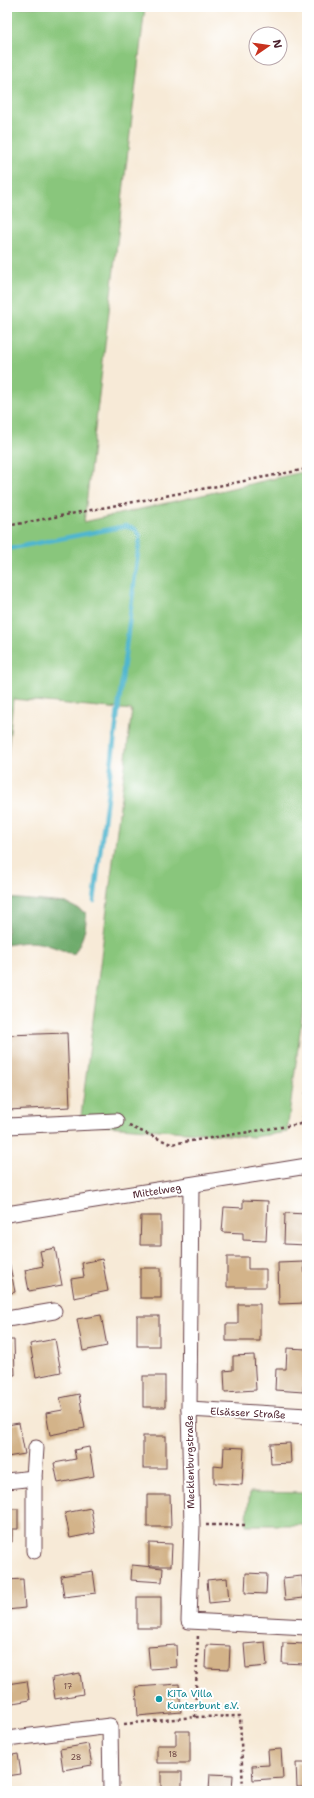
<svg xmlns="http://www.w3.org/2000/svg" width="314" height="1798" font-family="'Shantell Sans',sans-serif">
<style>
.green{fill:#89c67c;stroke:#6a7254}
.forest{fill:#6eab6c;stroke:#5c654c}
.lines{fill:none;stroke-linecap:round;stroke-linejoin:round}
.stream{stroke:#50b6cf;stroke-width:4.5}
.building{fill:#d3b389}
.minor-casing{stroke:#643d45;stroke-width:17}
.path{stroke:#643d45;stroke-width:2.5;stroke-dasharray:3 3;stroke-linecap:butt}
.minor{stroke:#fff;stroke-width:15}
.culture-dot{fill:#0f9aa8;stroke:#fff;stroke-width:1.5}
.labels{text-anchor:middle;dominant-baseline:central;stroke-width:4;stroke-linejoin:round;paint-order:stroke}
.number-label{font-size:8px;fill:#6c4442}
.street-label{font-size:10px;fill:#4a1f2b;stroke:#fff}
.culture-label{font-size:10px;fill:#0d838f;stroke:#fff;text-anchor:start}
</style>
<rect width="100%" height="100%" fill="#fff"/>
<filter id="ink" filterUnits="userSpaceOnUse"><feTurbulence type="fractalNoise" baseFrequency=".025" numOctaves="2"/><feDisplacementMap in="SourceGraphic" scale="8" xChannelSelector="R" yChannelSelector="G"/><feConvolveMatrix kernelMatrix="1 2 1 2 8 2 1 2 1" color-interpolation-filters="sRGB"/></filter>
<filter id="wash" filterUnits="userSpaceOnUse"><feTurbulence type="fractalNoise" baseFrequency=".012" numOctaves="4" result="noise"/><feDisplacementMap in="SourceGraphic" scale="16" xChannelSelector="R" yChannelSelector="G"/><feGaussianBlur stdDeviation="0.9" result="paint"/><feColorMatrix in="noise" values="0 0 0 0 0 0 0 0 0 0 0 0 0 0 0 0 0 1.4 0 .05"/><feComposite in="paint" operator="in"/></filter>
<g filter="url(#wash)">
<rect width="100%" height="100%" fill="#f7ead7"/>
<g class="green">
<polygon points="7,7 145,7 84,522 307,471 307,978 287,1132 253,1137 80,1124 132,710 13,699 7,763"/>
<polygon points="250,1492 307,1493 307,1525 246,1525"/>
</g>
<path class="forest" d="M7 898 66 903 86 913C87 929 82 941 74 954 45 945 39 938 7 945Z"/>
<g class="lines">
<polyline class="stream" points="7,549 126,526 135,529 140,536 94,901"/>
</g>
<g id="blocks">
<g class="building">
<polygon points="67,1033 70,1107 7,1110 7,1035"/>
<polygon points="243,1200 268,1201 266,1241 243,1240 243,1233 222,1232 224,1207 243,1208"/>
<polygon points="285,1213 307,1214 307,1245 284,1244"/>
<polygon points="141,1216 161,1216 161,1245 140,1245"/>
<polygon points="55,1248 62,1285 29,1291 25,1270 43,1266 40,1251"/>
<polygon points="227,1257 248,1257 248,1269 266,1269 266,1287 227,1287"/>
<polygon points="102,1259 108,1291 74,1298 71,1279 84,1277 82,1263"/>
<polygon points="7,1261 9,1261 15,1292 7,1294"/>
<polygon points="304,1262 306,1303 279,1304 278,1263"/>
<rect x="140" y="1268" width="21" height="30"/>
<polygon points="238,1304 260,1304 260,1341 226,1341 226,1324 238,1324"/>
<polygon points="101,1315 107,1346 83,1351 77,1319"/>
<rect x="137" y="1316" width="22" height="30"/>
<polygon points="55,1339 61,1372 36,1377 30,1344"/>
<polygon points="7,1340 14,1340 15,1375 7,1375"/>
<polygon points="287,1348 306,1349 303,1392 275,1390 276,1369 286,1369"/>
<polygon points="254,1355 256,1390 225,1392 224,1371 233,1370 233,1356"/>
<rect x="143" y="1376" width="22" height="31"/>
<polygon points="79,1394 85,1428 50,1435 46,1413 63,1410 60,1398"/>
<polygon points="19,1423 25,1454 7,1457 7,1425"/>
<rect x="143" y="1436" width="23" height="32"/>
<polygon points="290,1443 291,1463 271,1464 270,1444"/>
<polygon points="89,1447 94,1476 58,1483 54,1463 76,1459 74,1450"/>
<polygon points="224,1447 244,1448 242,1485 214,1483 214,1466 223,1467"/>
<polygon points="147,1495 170,1495 171,1527 147,1527"/>
<polygon points="91,1508 95,1533 70,1538 65,1513"/>
<polygon points="7,1509 18,1509 18,1529 12,1529 12,1542 7,1542"/>
<polygon points="149,1543 172,1544 171,1566 149,1566"/>
<polygon points="132,1565 163,1568 162,1582 131,1580"/>
<polygon points="93,1571 96,1593 64,1597 61,1576"/>
<polygon points="246,1573 267,1574 266,1594 245,1593"/>
<polygon points="302,1576 304,1598 285,1600 283,1578"/>
<polygon points="227,1578 229,1601 209,1603 207,1580"/>
<polygon points="23,1579 25,1608 7,1610 7,1580"/>
<rect x="137" y="1597" width="24" height="31"/>
<polygon points="265,1642 267,1666 246,1668 244,1644"/>
<polygon points="283,1643 305,1644 304,1664 282,1663"/>
<polygon points="176,1645 177,1667 150,1669 148,1647"/>
<polygon points="206,1645 230,1646 229,1669 205,1668"/>
<polygon points="80,1673 83,1694 55,1699 52,1678"/>
<polygon points="27,1681 30,1700 7,1704 7,1684"/>
<polygon points="179,1684 181,1712 138,1716 136,1687"/>
<polygon points="176,1731 190,1731 190,1763 157,1763 157,1745 176,1745"/>
<polygon points="88,1744 92,1765 63,1770 60,1749"/>
<polygon points="281,1749 283,1778 253,1780 252,1766 269,1765 268,1750"/>
<polygon points="18,1754 21,1774 7,1776 7,1756"/>
<polygon points="296,1763 307,1763 307,1787 297,1787"/>
<rect x="161" y="1772" width="21" height="19"/>
<polygon points="210,1774 233,1775 232,1791 209,1791"/>
</g>
</g>
</g>
<g filter="url(#ink)">
<use href="#blocks" fill-opacity="0" stroke="#643d45" stroke-width="1"/>
<g class="lines">
<g class="minor-casing">
<g id="minor">
<polyline points="7,1126 116,1121"/>
<polyline points="191,1186 189,1409 192,1525 189,1621 307,1627"/>
<polyline points="7,1214 307,1166"/>
<polyline points="7,1319 54,1311"/>
<polyline points="189,1409 307,1416"/>
<polyline points="34,1478 36,1448"/>
<polyline points="7,1481 34,1478 34,1551"/>
<polyline points="7,1739 110,1726 111,1791"/>
</g>
</g>
<g class="path">
<polyline points="7,526 307,469"/>
<polyline points="302,1124 307,1086"/>
<polyline points="129,1126 171,1144 307,1123"/>
<polyline points="206,1525 246,1525"/>
<polyline points="195,1717 198,1634"/>
<polyline points="124,1724 195,1717 240,1716 243,1791"/>
</g>
<use href="#minor" class="minor"/>
</g>
</g>
<circle class="culture-dot" cx="159" cy="1699" r="4"/>
<g class="labels">
<g class="number-label">
<text x="68" y="1686">17</text>
<text x="173" y="1754">18</text>
<text x="76" y="1757">28</text>
</g>
<g class="street-label">
<text transform="translate(157 1191) rotate(-9)">Mittelweg</text>
<text transform="translate(248 1413) rotate(3)">Elsässer Straße</text>
<text transform="translate(190 1462) rotate(-91)">Mecklenburgstraße</text>
</g>
<g class="culture-label">
<text x="167" y="1693">KiTa Villa<tspan x="167" dy="12">Kunterbunt e.V.</tspan></text>
</g>
</g>
<rect width="314" height="1798" fill="none" stroke="#fff" stroke-width="24"/>
<g transform="translate(268 46) rotate(77)"><circle r="19" fill="#ffffff" stroke="#b7a5aa"/>
<path d="M0-3L7 15L0 10L-7 15Z" fill="#c8321e"/>
<text y="-6" font-size="11" font-weight="bold" text-anchor="middle" fill="#4a1f2b">N</text>
</g>
</svg>
